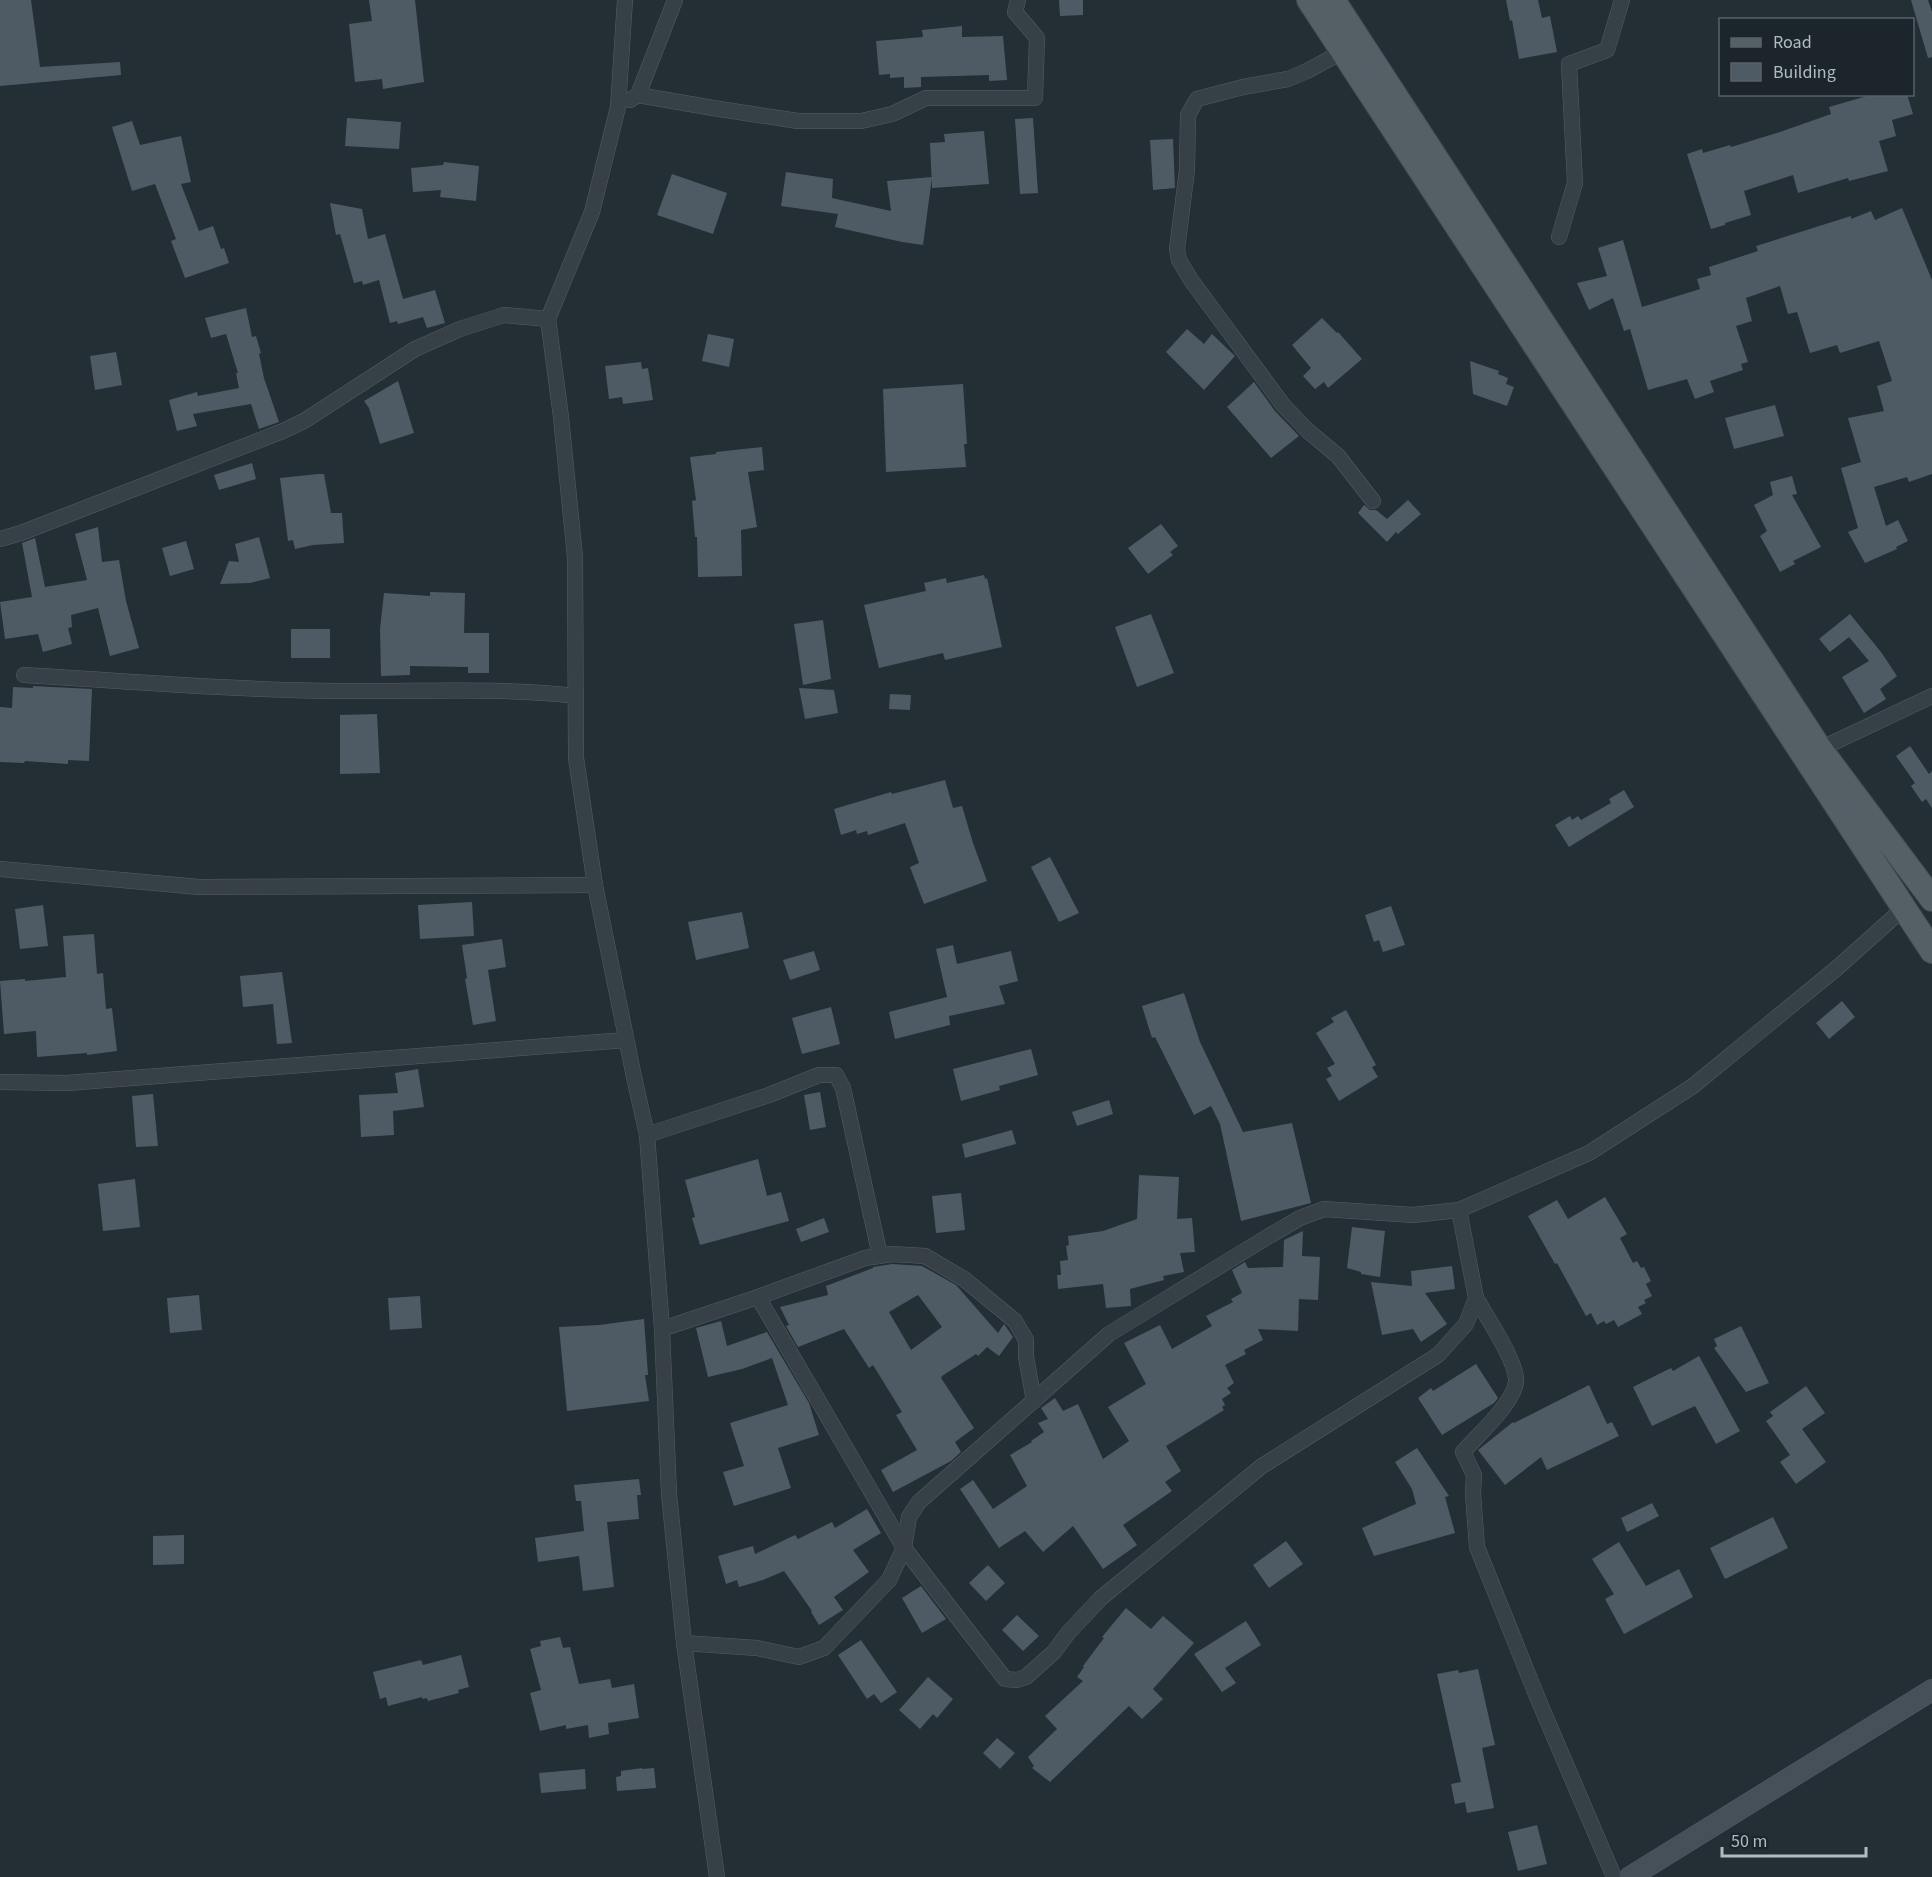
<svg xmlns="http://www.w3.org/2000/svg" width="1932" height="1877" font-family="'Source Sans 3',sans-serif">
<style>
.building{fill:#4f5b64;fill-rule:evenodd}
.lines{fill:none;stroke-linecap:round;stroke-linejoin:round}
.street-casing{stroke:#545e64;stroke-width:16}
.secondary-casing{stroke:#545e64;stroke-width:22}
.primary-casing{stroke:#40494f;stroke-width:26}
.street{stroke:#364046;stroke-width:15}
.secondary{stroke:#455059;stroke-width:21}
.primary{stroke:#545f66;stroke-width:24}
</style>
<rect width="100%" height="100%" fill="#232e35"/>
<g class="building">
<polygon points="0,0 31,0 40,67 120,62 121,75 0,86"/>
<polygon points="369,0 415,0 424,82 383,89 382,79 355,82 349,24 372,21"/>
<polygon points="1059,0 1083,0 1083,15 1060,16"/>
<polygon points="1506,0 1538,0 1542,18 1550,16 1557,52 1519,59 1512,20 1510,21"/>
<polygon points="1911,0 1928,0 1932,12 1932,57 1928,58"/>
<polygon points="962,26 962,37 1003,36 1007,80 989,81 989,75 921,77 921,87 904,88 904,77 890,78 890,74 879,75 876,41 923,37 922,30"/>
<polygon points="1874,94 1907,94 1913,114 1892,120 1896,136 1879,141 1888,171 1849,181 1848,178 1798,193 1793,175 1744,191 1751,215 1725,223 1725,225 1711,229 1687,154 1702,149 1703,153 1730,145 1731,147 1780,132 1831,114 1829,107"/>
<polygon points="347,118 401,122 399,149 345,146"/>
<polygon points="1033,118 1038,193 1020,194 1015,119"/>
<polygon points="132,121 140,145 181,136 191,182 181,184 199,231 213,226 221,249 224,248 229,263 185,278 171,241 176,239 155,184 132,191 112,127"/>
<polygon points="984,131 989,184 932,188 930,143 945,142 944,134"/>
<polygon points="1173,139 1175,188 1153,190 1150,140"/>
<polygon points="444,162 479,166 476,201 440,197 441,190 413,192 411,168 443,165"/>
<polygon points="786,172 833,179 832,198 891,211 887,181 932,177 923,245 902,242 835,227 838,214 781,206"/>
<polygon points="672,174 727,193 713,234 657,215"/>
<polygon points="330,203 362,209 368,239 385,234 403,299 435,290 445,323 427,328 423,317 398,324 397,321 390,323 379,280 363,285 362,281 354,283 340,234 336,235"/>
<polygon points="1902,208 1932,280 1932,474 1909,482 1907,477 1874,487 1886,526 1898,520 1908,541 1896,547 1897,549 1865,563 1848,532 1858,528 1841,468 1861,462 1848,418 1884,411 1877,386 1892,381 1879,341 1840,353 1837,345 1810,353 1797,312 1788,314 1780,286 1746,298 1752,321 1736,326 1748,362 1741,364 1743,370 1710,381 1714,392 1695,399 1687,379 1648,390 1630,329 1624,331 1613,298 1589,310 1577,283 1607,276 1598,248 1623,240 1642,307 1700,289 1697,279 1711,275 1709,267 1758,251 1756,246 1851,216 1851,219 1871,211 1875,220"/>
<polygon points="246,308 252,337 256,336 261,353 259,354 264,378 279,422 259,429 251,404 193,414 197,426 177,431 169,400 197,392 198,396 239,388 236,373 238,373 226,334 211,338 205,318"/>
<polygon points="1322,318 1337,333 1338,332 1362,359 1328,388 1324,382 1315,389 1303,376 1311,368 1292,345"/>
<polygon points="1187,329 1204,344 1212,334 1235,356 1204,390 1166,352"/>
<polygon points="708,334 734,339 729,367 702,361"/>
<polygon points="116,352 122,385 95,390 90,356"/>
<polygon points="1470,361 1499,371 1498,374 1508,378 1506,384 1514,387 1507,406 1473,394"/>
<polygon points="641,362 642,369 648,368 653,400 623,404 622,397 609,399 605,366"/>
<polygon points="398,381 414,433 380,444 369,408 364,401"/>
<polygon points="1254,382 1275,411 1299,436 1271,458 1227,407"/>
<polygon points="963,384 967,444 964,444 966,467 886,472 883,389"/>
<polygon points="1775,405 1784,436 1734,449 1725,418"/>
<polygon points="762,447 764,470 748,472 757,527 741,530 742,576 698,577 697,537 695,537 692,501 696,500 690,457 716,454 716,452"/>
<polygon points="252,463 256,479 219,490 214,475"/>
<polygon points="318,474 324,474 331,513 342,513 344,543 313,545 295,549 293,540 288,541 280,478"/>
<polygon points="1792,476 1797,494 1792,495 1821,547 1793,561 1795,564 1780,572 1760,536 1767,531 1754,505 1773,495 1770,482"/>
<polygon points="1408,500 1421,514 1398,534 1396,532 1387,542 1358,513 1364,505 1370,510 1376,510 1387,519"/>
<polygon points="1161,524 1178,546 1170,552 1173,555 1148,574 1128,548"/>
<polygon points="98,527 102,562 119,560 126,601 139,648 110,656 98,608 71,615 72,627 68,628 72,644 43,652 38,634 5,639 0,602 32,597 22,543 35,538 45,587 87,580 75,534"/>
<polygon points="259,537 270,578 250,583 220,584 229,561 239,562 235,544"/>
<polygon points="186,541 194,569 170,576 162,548"/>
<polygon points="984,575 985,579 987,578 1002,647 945,660 943,653 879,668 864,605 926,591 924,583 946,578 947,583"/>
<polygon points="430,592 465,593 464,633 489,633 489,673 468,673 468,667 410,666 410,675 381,676 380,629 384,593 430,596"/>
<polygon points="1151,614 1174,673 1137,687 1115,627"/>
<polygon points="1850,614 1881,652 1897,676 1880,689 1886,699 1864,713 1842,677 1869,661 1849,637 1830,652 1819,639"/>
<polygon points="823,620 831,679 803,685 794,624"/>
<rect x="291" y="629" width="39" height="29"/>
<polygon points="33,686 92,689 89,761 68,760 68,764 25,761 24,763 0,762 0,707 12,708 13,687 33,688"/>
<polygon points="799,688 834,690 838,713 805,719"/>
<polygon points="890,694 911,695 910,710 889,709"/>
<polygon points="377,714 380,773 340,774 340,715"/>
<polygon points="1910,746 1929,774 1932,771 1932,808 1926,799 1922,802 1911,786 1915,783 1896,756"/>
<polygon points="945,780 953,808 962,806 973,843 987,881 924,904 910,867 919,863 905,823 868,835 867,831 857,834 856,830 841,835 834,809 891,792 892,794"/>
<polygon points="1624,790 1634,807 1569,847 1555,825 1570,816 1572,820 1578,816 1581,820 1611,803 1609,799"/>
<polygon points="1050,857 1079,913 1059,922 1031,867"/>
<polygon points="472,902 474,936 420,939 418,905"/>
<polygon points="43,905 48,946 20,949 15,909"/>
<polygon points="1391,906 1405,945 1383,952 1379,940 1374,942 1365,915"/>
<polygon points="742,912 749,948 696,960 688,922"/>
<polygon points="94,934 97,974 103,973 106,1009 112,1008 117,1051 87,1055 87,1053 37,1057 36,1031 4,1034 0,981 25,979 25,981 66,977 63,936"/>
<polygon points="502,939 506,967 488,970 496,1021 473,1025 465,979 467,978 462,945"/>
<polygon points="953,945 957,964 1011,951 1018,981 999,986 1005,1004 949,1016 950,1025 895,1039 889,1012 947,997 936,949"/>
<polygon points="814,951 820,970 790,980 783,960"/>
<polygon points="282,972 292,1043 277,1044 273,1004 243,1007 240,976"/>
<polygon points="1184,993 1200,1042 1243,1132 1292,1123 1311,1203 1241,1221 1220,1124 1211,1106 1194,1115 1155,1037 1152,1038 1142,1006"/>
<polygon points="1842,1001 1855,1017 1829,1039 1816,1023"/>
<polygon points="831,1007 840,1044 802,1054 792,1018"/>
<polygon points="1346,1010 1376,1065 1372,1067 1378,1077 1339,1101 1326,1079 1332,1076 1327,1068 1335,1064 1316,1033 1334,1022 1331,1018"/>
<polygon points="1031,1049 1038,1075 999,1086 1000,1090 961,1101 953,1069"/>
<polygon points="418,1069 424,1107 393,1111 394,1135 361,1137 359,1095 398,1093 395,1073"/>
<polygon points="820,1092 826,1127 810,1130 804,1095"/>
<polygon points="153,1094 158,1146 136,1147 132,1096"/>
<polygon points="1109,1100 1113,1114 1077,1126 1072,1112"/>
<polygon points="1012,1130 1016,1144 965,1158 962,1144"/>
<polygon points="758,1159 767,1196 781,1192 789,1221 700,1245 692,1218 695,1217 685,1180"/>
<polygon points="1139,1175 1179,1177 1177,1219 1192,1218 1195,1252 1180,1253 1184,1272 1163,1276 1164,1280 1130,1289 1131,1306 1106,1308 1103,1284 1058,1289 1057,1275 1061,1275 1060,1261 1068,1260 1066,1246 1069,1245 1068,1236 1103,1231 1137,1219"/>
<polygon points="135,1179 140,1227 103,1231 98,1184"/>
<polygon points="961,1193 965,1230 936,1233 932,1196"/>
<polygon points="1605,1197 1627,1234 1620,1238 1633,1263 1637,1261 1641,1268 1644,1267 1651,1281 1646,1284 1652,1296 1644,1300 1646,1303 1638,1307 1642,1314 1618,1327 1614,1320 1606,1324 1604,1321 1597,1325 1591,1313 1586,1316 1557,1263 1555,1264 1528,1216 1557,1200 1568,1219"/>
<polygon points="824,1218 829,1232 801,1242 796,1229"/>
<polygon points="1352,1227 1385,1231 1380,1277 1361,1274 1361,1272 1347,1268"/>
<polygon points="1303,1231 1302,1256 1320,1257 1318,1300 1299,1299 1298,1331 1258,1329 1263,1340 1244,1350 1246,1354 1225,1365 1234,1383 1227,1388 1231,1393 1222,1399 1225,1405 1222,1407 1224,1410 1166,1446 1181,1471 1165,1482 1172,1491 1123,1525 1137,1545 1103,1569 1073,1526 1043,1552 1025,1531 999,1548 960,1489 973,1480 993,1509 1027,1486 1010,1455 1032,1442 1031,1441 1044,1432 1038,1423 1048,1419 1041,1408 1055,1398 1063,1411 1078,1404 1103,1459 1129,1441 1108,1407 1146,1384 1124,1343 1160,1325 1172,1349 1212,1326 1206,1316 1233,1302 1231,1299 1242,1293 1232,1270 1245,1262 1248,1268 1283,1267 1284,1240"/>
<path d="M892 1264 922 1266 956 1285 998 1333 1004 1324 1013 1337 999 1356 987 1347 978 1356 976 1354 942 1376 941 1378 974 1428 955 1442 961 1452 951 1461 893 1492 881 1470 917 1450 896 1415 902 1412 873 1365 869 1368 844 1329 798 1347 786 1326 789 1325 780 1307 828 1295 826 1286 873 1268V1267ZM918 1295 942 1327 911 1350 889 1312Z"/>
<polygon points="1452,1266 1455,1289 1425,1293 1447,1324 1421,1342 1413,1329 1382,1335 1371,1282 1412,1286 1411,1271"/>
<polygon points="199,1295 202,1330 170,1333 167,1298"/>
<polygon points="420,1296 422,1328 390,1330 388,1298"/>
<polygon points="644,1319 648,1375 645,1375 649,1401 567,1411 559,1327 599,1325"/>
<polygon points="721,1321 727,1346 767,1332 809,1403 819,1435 778,1448 791,1488 734,1506 723,1472 744,1466 730,1423 788,1405 772,1358 742,1369 708,1377 696,1328"/>
<polygon points="1741,1326 1769,1383 1746,1392 1714,1348 1717,1346 1714,1339"/>
<polygon points="1699,1356 1740,1431 1716,1444 1695,1406 1652,1426 1633,1387 1671,1368 1673,1371"/>
<polygon points="1476,1364 1498,1398 1494,1403 1442,1435 1418,1398 1431,1388 1433,1391"/>
<polygon points="1589,1385 1607,1424 1612,1422 1619,1436 1547,1470 1541,1457 1505,1485 1478,1450 1513,1422 1514,1423"/>
<polygon points="1806,1386 1825,1413 1802,1429 1826,1462 1796,1484 1780,1462 1790,1455 1766,1421 1773,1416 1770,1412"/>
<polygon points="1417,1448 1449,1496 1445,1497 1455,1533 1374,1556 1362,1528 1416,1504 1412,1489 1395,1462"/>
<polygon points="639,1479 641,1495 637,1495 639,1519 607,1522 614,1587 583,1591 579,1556 538,1562 535,1538 584,1531 581,1501 576,1501 574,1485"/>
<polygon points="1652,1503 1659,1516 1627,1532 1621,1518"/>
<polygon points="867,1509 881,1533 853,1550 869,1572 834,1597 843,1610 819,1625 811,1612 812,1611 784,1571 763,1580 739,1587 737,1580 726,1584 718,1556 753,1546 755,1554 795,1535 798,1539 832,1522 835,1528"/>
<polygon points="1773,1517 1788,1548 1725,1579 1710,1548"/>
<polygon points="184,1535 184,1564 153,1565 153,1536"/>
<polygon points="1286,1541 1303,1564 1269,1588 1253,1565"/>
<polygon points="1619,1542 1646,1586 1679,1569 1693,1597 1624,1634 1605,1599 1614,1594 1592,1559"/>
<polygon points="988,1565 1005,1583 986,1601 969,1583"/>
<polygon points="921,1586 946,1619 922,1633 902,1598"/>
<polygon points="1126,1608 1151,1629 1163,1616 1194,1643 1153,1689 1163,1699 1142,1719 1129,1706 1050,1782 1032,1768 1034,1766 1028,1757 1057,1729 1045,1716 1083,1681 1077,1677 1084,1667 1083,1666 1104,1638 1102,1637"/>
<polygon points="1017,1615 1039,1636 1023,1651 1002,1630"/>
<polygon points="1246,1621 1261,1645 1225,1668 1236,1683 1222,1692 1194,1654"/>
<polygon points="560,1637 563,1648 570,1647 579,1684 610,1679 612,1688 634,1684 639,1718 608,1723 609,1734 589,1738 588,1725 566,1729 566,1725 540,1731 530,1693 541,1690 530,1649 541,1646 540,1641"/>
<polygon points="861,1640 897,1692 881,1703 874,1694 867,1699 838,1655"/>
<polygon points="461,1655 469,1687 458,1690 459,1693 428,1701 427,1698 422,1699 422,1697 388,1706 386,1697 380,1699 373,1672 421,1660 423,1665"/>
<polygon points="1478,1669 1495,1745 1482,1748 1494,1808 1467,1813 1465,1802 1455,1804 1451,1784 1461,1782 1437,1674 1458,1670 1459,1673"/>
<polygon points="928,1677 953,1699 937,1718 933,1714 920,1729 899,1710"/>
<polygon points="997,1738 1015,1753 1000,1769 983,1753"/>
<polygon points="642,1768 642,1769 654,1768 656,1788 617,1791 616,1777 621,1776 621,1771"/>
<polygon points="585,1769 586,1789 541,1793 539,1773"/>
<polygon points="1537,1825 1547,1864 1518,1871 1508,1832"/>
</g>
<g class="lines">
<g class="street-casing">
<g id="street">
<polyline points="625,0 618,107 592,212 548,319 561,417 575,557 576,758 595,885 634,1077 647,1135 662,1329 669,1494 684,1643 717,1877"/>
<polyline points="1342,52 1307,71 1288,79 1243,87 1197,99 1188,115 1187,170 1177,249 1179,260 1191,280 1283,405 1308,431 1338,456 1373,501"/>
<polyline points="638,95 713,108 798,121 861,121 892,114 926,98 1035,98 1037,38 1015,12 1018,0"/>
<polyline points="630,100 638,95 675,0"/>
<polyline points="1559,237 1575,183 1569,64 1607,50 1622,0"/>
<polyline points="0,539 21,533 283,431 304,421 415,349 460,329 504,315 548,319"/>
<path d="M24 675C129 681 233 690 338 691 418 692 497 687 576 696"/>
<polyline points="1820,749 1932,696"/>
<polyline points="0,869 199,887 595,885"/>
<polyline points="0,1082 67,1083 626,1040"/>
<polyline points="647,1135 769,1095 819,1075 836,1075 843,1088 880,1256"/>
<polyline points="758,1297 904,1548 1005,1679 1017,1680 1026,1677 1054,1652 1068,1633 1101,1598 1262,1466 1438,1355 1466,1324 1476,1298 1459,1210"/>
<path d="M1476 1298C1486 1316 1518 1363 1516 1382 1513 1404 1478 1435 1463 1452L1474 1475 1473 1494 1477 1547 1538 1699 1614 1877"/>
<polyline points="662,1329 758,1297 865,1258 892,1254 925,1256 964,1279 1015,1321 1026,1340 1026,1357 1034,1401"/>
<polyline points="684,1643 757,1648 799,1657 824,1648 889,1580 904,1548 909,1517 919,1502 1109,1334 1269,1236 1300,1218 1324,1209 1413,1215 1459,1210 1589,1153 1693,1086 1837,968 1904,908"/>
</g>
</g>
<g class="secondary-casing">
<polyline id="secondary" points="1630,1877 1932,1690"/>
</g>
<g class="primary-casing">
<g id="primary">
<polyline points="1309,0 1932,951"/>
<polyline points="1333,0 1820,749 1932,899"/>
</g>
</g>
<use href="#street" class="street"/>
<use href="#secondary" class="secondary"/>
<use href="#primary" class="primary"/>
</g>
<rect x="1719" y="18" width="195" height="78" fill="#1c252b" stroke="#586167" stroke-width="1.5"/>
<rect x="1731" y="38" width="30" height="9" fill="#545f66" stroke="#586167" stroke-width="1.5"/>
<text x="1773" y="48" font-size="18" fill="#b1bbc2">Road</text>
<rect x="1731" y="63" width="30" height="18" fill="#4f5b64" stroke="#586167" stroke-width="1.5"/>
<text x="1773" y="78" font-size="18" fill="#b1bbc2">Building</text>
<path d="M1722 1847v9h144v-9" fill="none" stroke="#b1bbc2" stroke-width="3"/>
<text x="1731" y="1847" font-size="18" fill="#b1bbc2" stroke="#1c252b" stroke-width="4.5" paint-order="stroke">50 m</text>
</svg>
